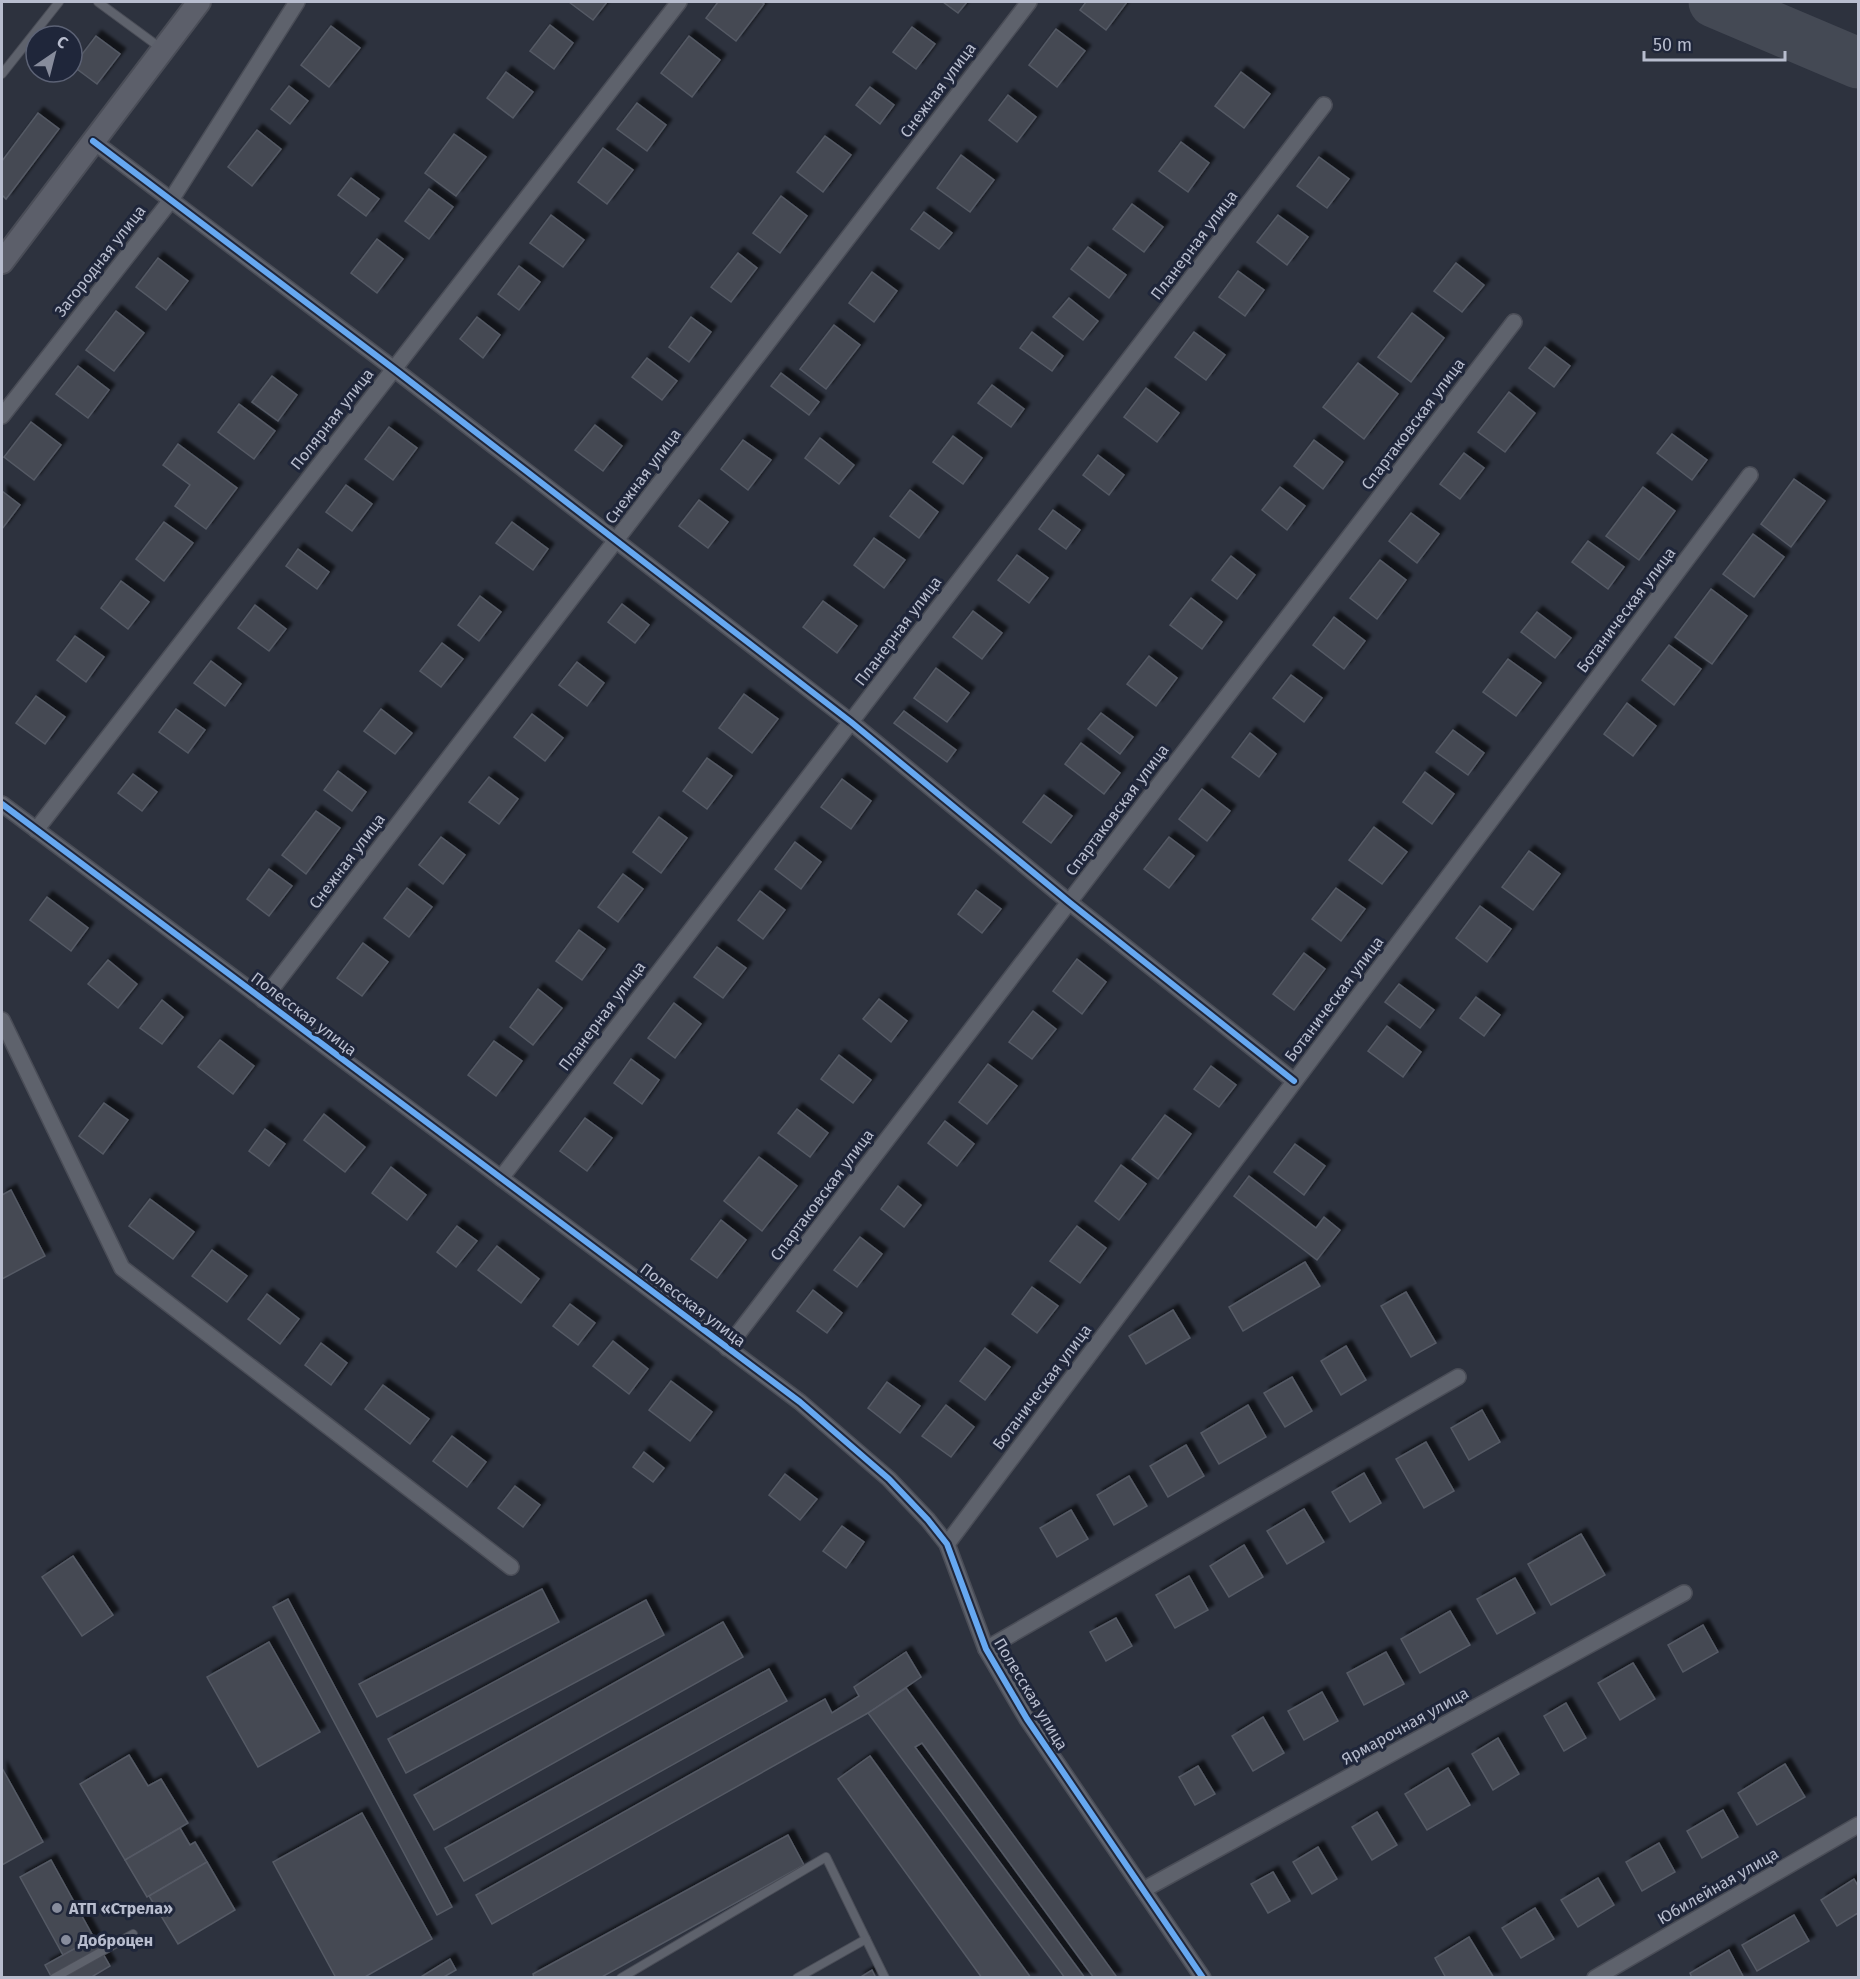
<svg xmlns="http://www.w3.org/2000/svg" width="1860" height="1979" font-family="'Fira Sans',sans-serif">
<style>
.lines{fill:none;stroke-linecap:round;stroke-linejoin:round}
.taxiway{stroke:#444954;stroke-width:51}
.building{fill:#454953;stroke:#555a65;stroke-width:1.5;filter:url(#shadow)}
.service-casing{stroke:#4a4d57;stroke-width:10}
.minor-casing{stroke:#4a4d57;stroke-width:18}
.secondary-casing{stroke:#4a4d57;stroke-width:26}
.service{stroke:#5e626c;stroke-width:8}
.minor{stroke:#5e626c;stroke-width:15}
.secondary{stroke:#5c5f6a;stroke-width:22}
.cycleway-casing{stroke:#1f263a;stroke-width:10}
.cycleway{stroke:#66a8f1;stroke-width:6}
.poi-dot{fill:#878c9c;stroke:#1f263a;stroke-width:2}
.labels{text-anchor:middle;dominant-baseline:central;stroke-width:6;stroke-linejoin:round;paint-order:stroke}
.street-label{font-size:16px;fill:#b8bdce;stroke:#1f263a}
.poi-label{font-size:16px;font-weight:bold;fill:#b8bdce;stroke:#1f263a;text-anchor:start}
</style>
<defs>
<filter id="shadow"><feDropShadow dx="5.5" dy="-5.5" stdDeviation="1.5" flood-color="#0009"/></filter>
</defs>
<rect width="100%" height="100%" fill="#2d323e"/>
<g class="lines">
<polyline class="taxiway" points="1714,2 1858,63"/>
</g>
<g class="building">
<polygon points="569,2 607,2 593,20"/>
<polygon points="718,2 761,2 764,4 736,41 706,18"/>
<polygon points="943,2 967,2 958,13"/>
<polygon points="1086,2 1127,2 1106,30 1080,10"/>
<polygon points="550,25 573,43 554,69 530,51"/>
<polygon points="331,26 360,48 329,87 301,65"/>
<polygon points="912,27 935,44 916,69 893,52"/>
<polygon points="1056,29 1085,51 1057,87 1029,65"/>
<polygon points="96,36 120,54 97,84 73,66"/>
<polygon points="689,36 720,60 692,97 661,73"/>
<polygon points="506,72 533,92 513,118 487,98"/>
<polygon points="1241,72 1270,94 1244,128 1215,106"/>
<polygon points="289,86 308,101 290,124 271,109"/>
<polygon points="870,87 894,105 880,124 856,105"/>
<polygon points="1008,95 1036,117 1017,142 989,120"/>
<polygon points="637,103 666,125 647,151 617,129"/>
<polygon points="38,113 59,129 6,199 2,195 2,161"/>
<polygon points="257,130 281,149 252,186 228,167"/>
<polygon points="454,134 486,157 456,196 425,173"/>
<polygon points="825,136 851,155 823,192 797,172"/>
<polygon points="1181,142 1209,163 1188,192 1159,171"/>
<polygon points="603,148 633,170 607,204 578,182"/>
<polygon points="961,155 994,180 970,212 937,188"/>
<polygon points="1319,157 1349,179 1327,208 1297,186"/>
<polygon points="351,178 379,199 366,216 338,195"/>
<polygon points="429,189 453,207 429,239 405,221"/>
<polygon points="781,196 807,216 780,253 753,233"/>
<polygon points="1132,204 1163,227 1144,252 1113,229"/>
<polygon points="924,212 952,233 939,249 911,229"/>
<polygon points="551,215 584,240 563,267 530,243"/>
<polygon points="1278,215 1308,237 1287,265 1257,242"/>
<polygon points="377,239 403,259 377,293 351,273"/>
<polygon points="1088,247 1126,275 1109,298 1071,269"/>
<polygon points="738,253 757,268 731,302 711,287"/>
<polygon points="158,258 188,281 166,310 136,287"/>
<polygon points="1456,263 1484,285 1462,312 1434,291"/>
<polygon points="519,266 540,282 519,310 498,294"/>
<polygon points="1238,271 1264,290 1245,316 1219,297"/>
<polygon points="872,272 897,291 874,322 849,303"/>
<polygon points="1069,298 1098,321 1083,340 1053,317"/>
<polygon points="116,311 144,333 114,371 86,350"/>
<polygon points="1412,313 1444,338 1411,382 1378,357"/>
<polygon points="477,317 500,335 483,358 460,339"/>
<polygon points="691,317 711,332 689,362 669,347"/>
<polygon points="834,325 860,345 826,389 800,369"/>
<polygon points="1032,332 1063,356 1052,371 1020,348"/>
<polygon points="1194,332 1225,355 1206,380 1175,357"/>
<polygon points="1545,347 1570,366 1554,387 1529,368"/>
<polygon points="647,358 677,381 662,400 632,377"/>
<polygon points="1358,363 1398,394 1364,439 1323,407"/>
<polygon points="78,366 109,390 88,418 56,394"/>
<polygon points="781,373 819,402 809,415 771,386"/>
<polygon points="272,376 297,395 278,421 252,402"/>
<polygon points="992,385 1024,409 1011,427 978,403"/>
<polygon points="1146,388 1179,413 1157,442 1124,417"/>
<polygon points="1509,392 1535,413 1505,452 1478,432"/>
<polygon points="239,404 275,431 254,459 218,432"/>
<polygon points="31,422 61,445 34,480 4,457"/>
<polygon points="595,425 622,446 603,471 575,450"/>
<polygon points="389,427 417,448 393,480 365,459"/>
<polygon points="1672,434 1707,460 1692,480 1657,453"/>
<polygon points="953,436 982,458 963,484 933,462"/>
<polygon points="820,438 854,465 839,484 805,458"/>
<polygon points="743,440 771,460 748,490 721,469"/>
<polygon points="1314,440 1343,462 1323,489 1294,466"/>
<polygon points="178,444 237,488 206,529 175,506 190,485 163,465"/>
<polygon points="1464,453 1484,468 1460,499 1440,484"/>
<polygon points="1098,455 1124,475 1109,495 1083,475"/>
<polygon points="1794,479 1825,501 1791,547 1761,524"/>
<polygon points="346,485 372,504 352,531 326,512"/>
<polygon points="1280,487 1305,506 1287,530 1262,510"/>
<polygon points="1643,487 1675,511 1639,560 1606,536"/>
<polygon points="910,490 938,512 919,538 890,516"/>
<polygon points="2,491 20,505 2,529"/>
<polygon points="699,500 728,522 708,548 679,526"/>
<polygon points="1053,510 1080,530 1066,549 1039,529"/>
<polygon points="1411,513 1439,534 1417,563 1389,541"/>
<polygon points="164,522 193,543 164,581 136,559"/>
<polygon points="512,522 548,549 533,570 496,543"/>
<polygon points="1753,534 1784,557 1754,597 1723,574"/>
<polygon points="874,538 905,560 884,588 854,565"/>
<polygon points="1588,541 1624,567 1608,589 1572,562"/>
<polygon points="298,549 329,572 317,589 286,566"/>
<polygon points="1017,555 1048,578 1029,603 998,580"/>
<polygon points="1231,556 1255,575 1237,599 1212,580"/>
<polygon points="1380,560 1406,580 1377,619 1350,598"/>
<polygon points="121,581 149,602 128,629 101,608"/>
<polygon points="1711,589 1747,616 1712,664 1675,637"/>
<polygon points="480,596 501,612 479,641 458,625"/>
<polygon points="1191,598 1222,622 1202,649 1170,625"/>
<polygon points="823,601 857,626 837,653 803,627"/>
<polygon points="622,604 649,625 635,643 608,622"/>
<polygon points="255,605 286,629 269,651 238,628"/>
<polygon points="973,611 1002,633 982,659 953,637"/>
<polygon points="1537,612 1571,638 1555,658 1521,632"/>
<polygon points="1334,617 1365,641 1344,669 1313,645"/>
<polygon points="75,636 104,657 86,682 57,660"/>
<polygon points="442,643 463,659 441,687 420,671"/>
<polygon points="1669,645 1701,669 1674,705 1642,680"/>
<polygon points="1149,656 1177,678 1156,706 1127,684"/>
<polygon points="1508,659 1541,683 1516,716 1483,692"/>
<polygon points="211,661 241,684 225,706 194,683"/>
<polygon points="577,662 604,683 587,706 559,685"/>
<polygon points="936,668 969,693 947,722 914,698"/>
<polygon points="1291,675 1322,698 1304,722 1273,698"/>
<polygon points="744,694 778,719 752,753 719,728"/>
<polygon points="36,696 65,717 45,744 16,723"/>
<polygon points="1627,703 1656,726 1633,756 1604,734"/>
<polygon points="176,709 205,730 188,753 159,732"/>
<polygon points="381,709 412,733 395,754 364,731"/>
<polygon points="904,711 956,750 947,762 894,723"/>
<polygon points="1101,713 1133,737 1120,754 1088,729"/>
<polygon points="532,714 563,738 545,761 514,737"/>
<polygon points="1453,730 1484,753 1468,775 1436,752"/>
<polygon points="1250,733 1276,754 1259,777 1232,757"/>
<polygon points="1081,743 1120,773 1104,794 1065,764"/>
<polygon points="707,758 732,776 707,809 683,791"/>
<polygon points="338,771 366,792 352,811 324,790"/>
<polygon points="1425,772 1454,794 1432,824 1403,802"/>
<polygon points="133,774 157,792 142,811 118,793"/>
<polygon points="489,777 518,799 499,824 469,802"/>
<polygon points="842,779 871,801 851,829 821,807"/>
<polygon points="1202,789 1230,811 1207,841 1179,819"/>
<polygon points="1044,795 1072,816 1051,843 1023,822"/>
<polygon points="316,811 340,828 306,874 282,855"/>
<polygon points="659,817 687,838 661,873 633,852"/>
<polygon points="1374,827 1407,852 1382,884 1349,860"/>
<polygon points="441,837 465,855 443,884 419,865"/>
<polygon points="1169,837 1194,856 1169,888 1144,869"/>
<polygon points="795,842 821,862 801,889 775,869"/>
<polygon points="1529,851 1560,874 1533,910 1502,887"/>
<polygon points="269,869 292,886 269,916 247,899"/>
<polygon points="623,874 643,889 618,922 598,907"/>
<polygon points="407,888 432,907 409,937 384,918"/>
<polygon points="1336,888 1365,909 1341,941 1312,919"/>
<polygon points="976,890 1001,909 982,933 958,914"/>
<polygon points="760,891 785,910 763,939 738,920"/>
<polygon points="47,897 88,928 71,951 30,920"/>
<polygon points="1480,906 1511,929 1487,962 1456,938"/>
<polygon points="579,930 605,949 582,980 556,961"/>
<polygon points="363,943 388,962 362,996 337,978"/>
<polygon points="717,947 746,968 723,998 694,977"/>
<polygon points="1304,953 1325,969 1294,1010 1273,994"/>
<polygon points="1077,959 1106,982 1082,1014 1053,991"/>
<polygon points="108,960 137,984 118,1008 88,984"/>
<polygon points="1399,984 1434,1010 1420,1028 1385,1002"/>
<polygon points="538,989 562,1008 533,1045 510,1027"/>
<polygon points="1476,997 1500,1015 1484,1036 1460,1018"/>
<polygon points="879,999 907,1021 891,1042 863,1019"/>
<polygon points="162,1000 183,1017 162,1044 140,1028"/>
<polygon points="674,1003 701,1024 675,1058 648,1038"/>
<polygon points="1033,1011 1056,1029 1032,1059 1009,1042"/>
<polygon points="1387,1026 1421,1052 1403,1077 1368,1051"/>
<polygon points="220,1040 254,1066 233,1094 198,1067"/>
<polygon points="494,1041 522,1061 496,1096 468,1075"/>
<polygon points="839,1055 871,1080 853,1103 821,1079"/>
<polygon points="631,1059 659,1080 642,1104 614,1083"/>
<polygon points="988,1064 1017,1086 987,1124 959,1102"/>
<polygon points="1211,1066 1236,1085 1219,1107 1194,1089"/>
<polygon points="104,1103 128,1120 103,1154 79,1136"/>
<polygon points="797,1109 828,1133 810,1157 778,1133"/>
<polygon points="324,1114 365,1147 345,1172 304,1140"/>
<polygon points="1165,1115 1191,1134 1158,1179 1132,1159"/>
<polygon points="585,1118 612,1138 587,1171 560,1151"/>
<polygon points="945,1121 974,1144 957,1166 928,1143"/>
<polygon points="265,1129 285,1144 269,1166 249,1151"/>
<polygon points="1295,1144 1325,1166 1304,1195 1274,1172"/>
<polygon points="759,1157 797,1186 762,1231 724,1201"/>
<polygon points="1121,1165 1146,1184 1119,1220 1095,1201"/>
<polygon points="391,1167 426,1195 407,1220 372,1193"/>
<polygon points="1249,1176 1316,1228 1324,1217 1340,1230 1317,1260 1234,1196"/>
<polygon points="898,1186 921,1205 904,1227 881,1209"/>
<polygon points="11,1190 45,1256 2,1279 2,1195"/>
<polygon points="150,1199 194,1232 173,1259 129,1226"/>
<polygon points="721,1220 746,1240 717,1278 691,1259"/>
<polygon points="457,1226 477,1241 456,1267 437,1252"/>
<polygon points="1077,1226 1106,1248 1080,1283 1050,1261"/>
<polygon points="860,1237 882,1254 857,1287 834,1270"/>
<polygon points="497,1246 539,1279 521,1303 478,1270"/>
<polygon points="212,1250 247,1276 227,1302 192,1276"/>
<polygon points="1305,1262 1320,1286 1243,1331 1229,1307"/>
<polygon points="1032,1287 1058,1306 1037,1333 1012,1314"/>
<polygon points="813,1290 842,1313 827,1333 797,1311"/>
<polygon points="1406,1292 1436,1343 1411,1357 1381,1306"/>
<polygon points="267,1294 299,1319 280,1344 248,1319"/>
<polygon points="570,1304 595,1323 578,1345 553,1326"/>
<polygon points="1173,1310 1190,1338 1146,1364 1129,1336"/>
<polygon points="613,1341 648,1369 629,1394 593,1366"/>
<polygon points="321,1343 347,1363 331,1385 305,1365"/>
<polygon points="1346,1346 1366,1380 1341,1395 1321,1361"/>
<polygon points="985,1348 1010,1367 985,1400 960,1381"/>
<polygon points="1292,1377 1312,1411 1285,1427 1264,1393"/>
<polygon points="671,1381 712,1412 690,1441 649,1410"/>
<polygon points="887,1382 920,1406 900,1433 868,1408"/>
<polygon points="383,1385 429,1419 410,1444 365,1409"/>
<polygon points="946,1405 974,1427 951,1457 922,1436"/>
<polygon points="1248,1405 1266,1437 1219,1464 1201,1433"/>
<polygon points="1482,1410 1500,1442 1469,1460 1451,1428"/>
<polygon points="452,1436 486,1462 467,1487 433,1461"/>
<polygon points="1426,1442 1454,1491 1424,1508 1396,1459"/>
<polygon points="1186,1445 1204,1476 1168,1497 1150,1466"/>
<polygon points="644,1452 664,1468 653,1482 633,1467"/>
<polygon points="1364,1473 1381,1503 1350,1522 1332,1492"/>
<polygon points="785,1474 817,1499 800,1520 769,1495"/>
<polygon points="1129,1476 1147,1506 1114,1525 1097,1495"/>
<polygon points="515,1486 540,1505 523,1527 498,1508"/>
<polygon points="1304,1509 1324,1542 1287,1564 1267,1531"/>
<polygon points="1071,1510 1088,1539 1057,1557 1040,1528"/>
<polygon points="842,1526 864,1542 846,1568 823,1551"/>
<polygon points="1581,1534 1605,1575 1551,1605 1528,1564"/>
<polygon points="1244,1545 1263,1577 1229,1597 1210,1566"/>
<polygon points="73,1556 113,1615 82,1636 42,1577"/>
<polygon points="1189,1576 1208,1610 1175,1628 1156,1595"/>
<polygon points="1515,1578 1535,1613 1497,1634 1477,1599"/>
<polygon points="542,1589 559,1622 377,1717 359,1684"/>
<polygon points="288,1599 452,1907 437,1915 273,1607"/>
<polygon points="646,1600 664,1635 406,1773 388,1739"/>
<polygon points="1450,1611 1470,1645 1420,1673 1401,1639"/>
<polygon points="1116,1618 1132,1646 1106,1661 1090,1632"/>
<polygon points="723,1622 743,1657 434,1830 414,1795"/>
<polygon points="1703,1625 1718,1652 1683,1672 1668,1645"/>
<polygon points="269,1642 320,1732 258,1767 207,1677"/>
<polygon points="906,1652 921,1677 868,1713 492,1924 476,1895 825,1699 832,1713 859,1696 854,1687"/>
<polygon points="1386,1652 1404,1684 1364,1705 1347,1673"/>
<polygon points="1633,1663 1655,1699 1620,1720 1598,1683"/>
<polygon points="769,1669 787,1701 464,1881 445,1848"/>
<polygon points="906,1688 1116,1976 1115,1978 1094,1978 922,1743 915,1747 1085,1978 1065,1978 868,1713"/>
<polygon points="1322,1692 1338,1721 1304,1740 1288,1711"/>
<polygon points="1566,1703 1586,1738 1564,1751 1544,1716"/>
<polygon points="1263,1717 1284,1753 1253,1771 1232,1736"/>
<polygon points="1498,1738 1519,1774 1493,1790 1472,1754"/>
<polygon points="129,1755 148,1786 161,1779 188,1823 125,1860 80,1784"/>
<polygon points="870,1756 1031,1978 982,1978 838,1779"/>
<polygon points="1785,1764 1805,1797 1757,1825 1738,1793"/>
<polygon points="1198,1766 1215,1794 1195,1805 1179,1777"/>
<polygon points="2,1768 43,1842 2,1865"/>
<polygon points="1448,1768 1470,1805 1427,1830 1405,1794"/>
<polygon points="1723,1810 1738,1837 1702,1858 1687,1831"/>
<polygon points="1377,1812 1397,1845 1372,1860 1352,1827"/>
<polygon points="362,1813 432,1939 363,1978 336,1978 273,1862"/>
<polygon points="180,1828 190,1845 195,1842 207,1862 147,1897 125,1860"/>
<polygon points="788,1835 804,1865 600,1978 534,1978 533,1974"/>
<polygon points="1659,1843 1675,1872 1642,1891 1626,1862"/>
<polygon points="1318,1847 1337,1879 1312,1894 1293,1862"/>
<polygon points="51,1860 94,1938 63,1955 20,1877"/>
<polygon points="207,1862 235,1910 178,1944 149,1896"/>
<polygon points="1273,1872 1290,1901 1268,1913 1251,1884"/>
<polygon points="1598,1878 1614,1905 1578,1927 1561,1900"/>
<polygon points="1854,1879 1858,1886 1858,1913 1837,1926 1821,1900"/>
<polygon points="1535,1908 1554,1939 1521,1958 1502,1928"/>
<polygon points="1794,1915 1809,1941 1757,1971 1742,1945"/>
<polygon points="1469,1937 1494,1978 1446,1978 1435,1958"/>
<polygon points="94,1938 110,1966 90,1978 52,1978 45,1965"/>
<polygon points="1729,1950 1744,1978 1692,1978 1690,1973"/>
<polygon points="450,1959 456,1970 442,1978 419,1978"/>
<polygon points="872,1970 876,1978 859,1978"/>
</g>
<g class="lines">
<g class="service-casing">
<g id="service">
<polyline points="98,2 162,49"/>
<polyline points="2,74 59,2"/>
<polyline points="54,1978 133,1934"/>
<polyline points="621,1978 826,1857 885,1978"/>
<polyline points="797,1978 866,1939"/>
</g>
</g>
<g class="minor-casing">
<g id="minor">
<polyline points="93,141 394,369 851,722 1069,902 1294,1081"/>
<polyline points="2,416 171,200 297,2"/>
<polyline points="2,804 800,1402 889,1479 928,1520 947,1544 986,1649 1027,1719 1203,1978"/>
<polyline points="36,830 679,2"/>
<polyline points="263,1000 1029,2"/>
<polyline points="2,1020 122,1268 511,1567"/>
<polyline points="501,1178 1324,105"/>
<polyline points="727,1348 1514,322"/>
<polyline points="947,1544 1750,475"/>
<polyline points="986,1649 1458,1377"/>
<polyline points="1143,1890 1684,1593"/>
<polyline points="1595,1978 1858,1825"/>
</g>
</g>
<g class="secondary-casing">
<polyline id="secondary" points="2,262 199,2"/>
</g>
<use href="#service" class="service"/>
<use href="#minor" class="minor"/>
<use href="#secondary" class="secondary"/>
<g class="cycleway-casing">
<g id="cycleway">
<polyline points="93,141 394,369 851,722 1069,902 1294,1081"/>
<polyline points="2,804 800,1402 889,1479 928,1520 947,1544 986,1649 1027,1719 1203,1978"/>
</g>
</g>
<use href="#cycleway" class="cycleway"/>
</g>
<g class="poi-dot">
<circle cx="57" cy="1908" r="6"/>
<circle cx="66" cy="1940" r="6"/>
</g>
<g class="labels">
<g class="street-label">
<text transform="translate(938 90) rotate(-53)">Снежная улица</text>
<text transform="translate(1194 245) rotate(-53)">Планерная улица</text>
<text transform="translate(100 261) rotate(-52)">Загородная улица</text>
<text transform="translate(332 419) rotate(-52)">Полярная улица</text>
<text transform="translate(1413 424) rotate(-53)">Спартаковская улица</text>
<text transform="translate(643 476) rotate(-53)">Снежная улица</text>
<text transform="translate(1626 610) rotate(-53)">Ботаническая улица</text>
<text transform="translate(898 631) rotate(-53)">Планерная улица</text>
<text transform="translate(1117 810) rotate(-53)">Спартаковская улица</text>
<text transform="translate(347 861) rotate(-53)">Снежная улица</text>
<text transform="translate(1334 999) rotate(-53)">Ботаническая улица</text>
<text transform="translate(304 1014) rotate(37)">Полесская улица</text>
<text transform="translate(602 1016) rotate(-53)">Планерная улица</text>
<text transform="translate(822 1195) rotate(-53)">Спартаковская улица</text>
<text transform="translate(693 1305) rotate(37)">Полесская улица</text>
<text transform="translate(1042 1387) rotate(-53)">Ботаническая улица</text>
<text transform="translate(1031 1694) rotate(59)">Полесская улица</text>
<text transform="translate(1405 1726) rotate(-29)">Ярмарочная улица</text>
<text transform="translate(1718 1886) rotate(-30)">Юбилейная улица</text>
</g>
<g class="poi-label">
<text x="69" y="1908">АТП «Стрела»</text>
<text x="78" y="1940">Доброцен</text>
</g>
</g>
<rect width="1860" height="1979" fill="none" stroke="#b8bdce" stroke-width="6"/>
<g transform="translate(54 54) rotate(35)"><circle r="28" fill="#1f263a" stroke="#5c6275" stroke-width="1.5"/>
<path d="M0-4.5L10 22L0 15L-10 22Z" fill="#878c9c"/>
<text y="-9" font-size="16" font-weight="bold" text-anchor="middle" fill="#b8bdce">С</text>
</g>
<path d="M1644 51v9h141v-9" fill="none" stroke="#b8bdce" stroke-width="3"/>
<text x="1653" y="51" font-size="18" fill="#b8bdce" stroke="#1f263a" stroke-width="4.5" paint-order="stroke">50 m</text>
</svg>
